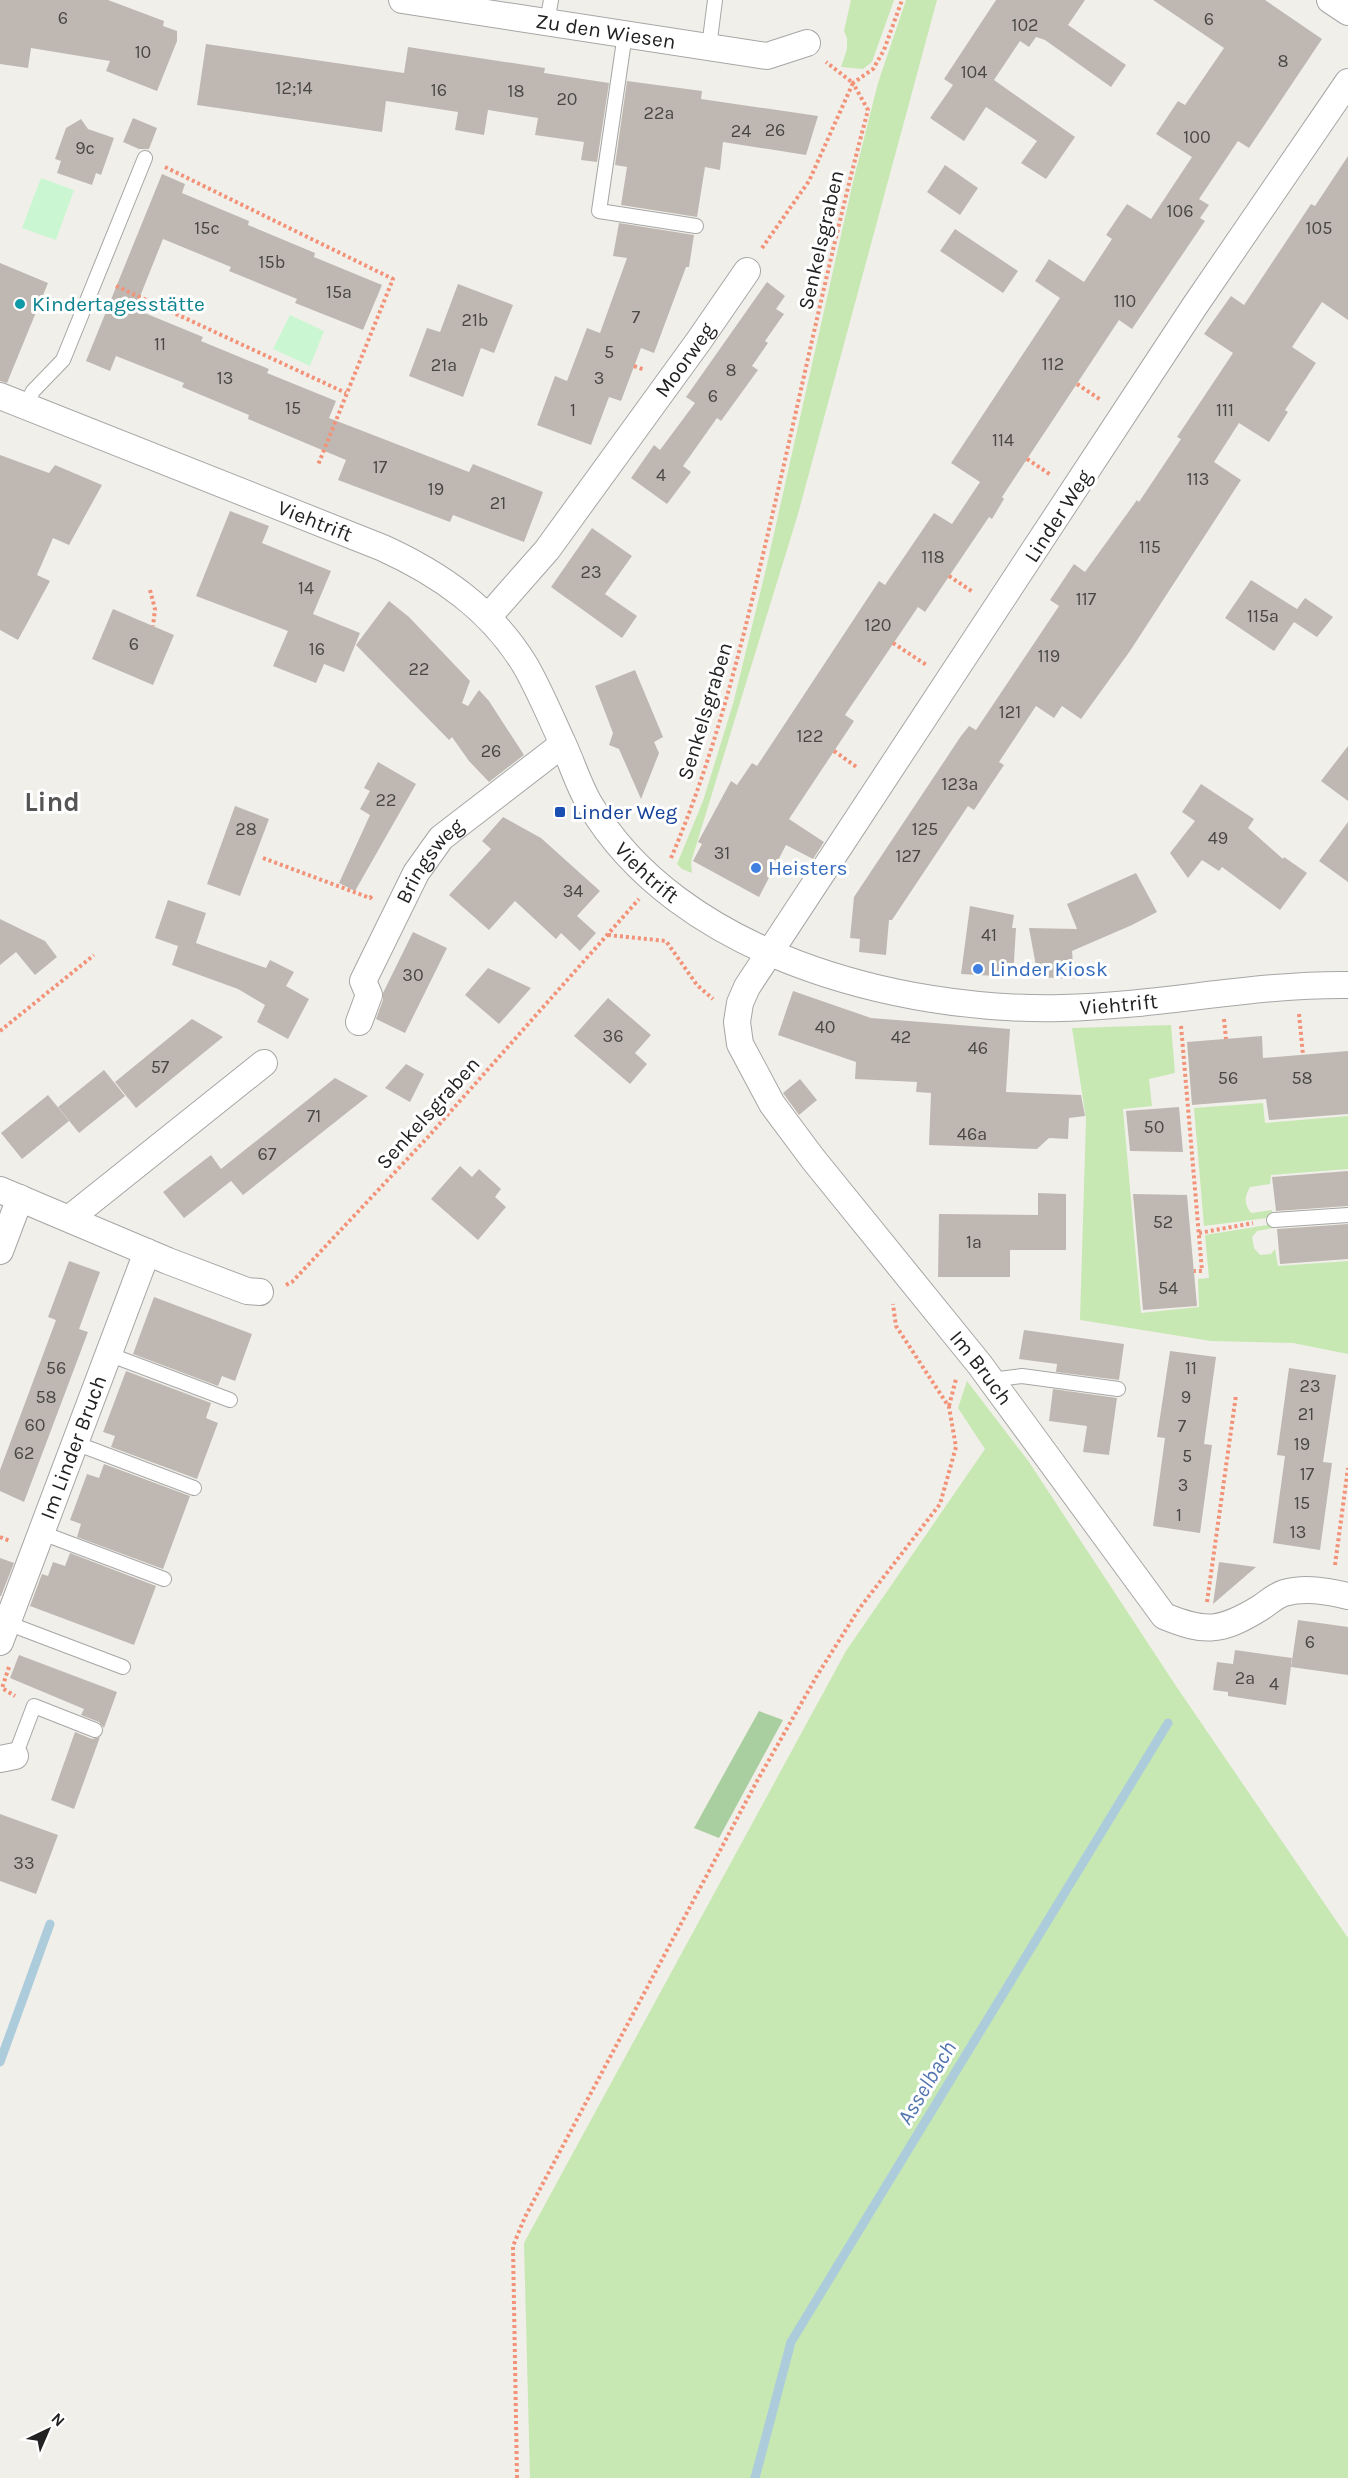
<svg xmlns="http://www.w3.org/2000/svg" width="1348" height="2478" font-family="Karla,sans-serif">
<style>
.grass{fill:#c7e8b3}
.forest{fill:#a9cea0}
.park{fill:#caf7d2}
.lines{fill:none;stroke-linecap:round;stroke-linejoin:round}
.stream{stroke:#acccdc;stroke-width:9}
.building{fill:#bfb8b2}
.service-casing{stroke:#a6a6a6;stroke-width:16}
.minor-casing{stroke:#a6a6a6;stroke-width:28}
.path{stroke:#f29279;stroke-width:4;stroke-dasharray:3 3;stroke-linecap:butt}
.service{stroke:#fff;stroke-width:14}
.minor{stroke:#fff;stroke-width:26}
.culture-dot{fill:#0f9aa8;stroke:#fff;stroke-width:2}
.transit-dot{fill:#1a4fb4;stroke:#fff;stroke-width:2}
.shop-dot{fill:#3f7fe0;stroke:#fff;stroke-width:2}
.labels{text-anchor:middle;dominant-baseline:central;stroke-width:6;stroke-linejoin:round;paint-order:stroke}
.number-label{font-size:18px;fill:#494846}
.street-label{font-size:21px;fill:#222;stroke:#fff}
.culture-label{font-size:21px;fill:#0d838f;stroke:#fff;text-anchor:start}
.transit-label{font-size:21px;fill:#164399;stroke:#fff;text-anchor:start}
.shop-label{font-size:21px;fill:#366cbe;stroke:#fff;text-anchor:start}
.water-label{font-size:22px;font-style:italic;fill:#5276ad;stroke:#fff}
.district-label{font-size:27px;font-weight:bold;fill:#555;stroke:#fff}
</style>
<rect width="100%" height="100%" fill="#f1efe9"/>
<g class="grass">
<polygon points="851,0 894,0 872,62 863,69 841,67 847,49 847,38 844,31"/>
<polygon points="906,0 937,0 798,514 691,862 692,873 682,869 677,864 703,801 733,704 766,569 853,182 878,83"/>
<polygon points="1171,1025 1175,1073 1149,1079 1152,1106 1123,1109 1141,1313 1199,1307 1198,1279 1209,1278 1205,1235 1273,1224 1274,1228 1257,1231 1252,1237 1254,1248 1260,1255 1271,1254 1275,1249 1278,1266 1348,1261 1348,1354 1293,1343 1211,1341 1080,1320 1086,1119 1072,1028"/>
<path d="M1263 1103 1265 1123 1348 1116V1169L1271 1175 1270 1184 1250 1187C1244 1198 1244 1203 1251 1213L1272 1210 1273 1217 1204 1226 1194 1108Z"/>
<polygon points="967,1381 1029,1462 1176,1686 1348,1938 1348,2478 530,2478 524,2243 846,1651 985,1449 958,1408"/>
</g>
<polygon class="forest" points="759,1711 783,1720 719,1838 694,1828"/>
<g class="park">
<polygon points="41,178 74,190 56,240 22,228"/>
<polygon points="290,315 324,331 310,366 273,349"/>
</g>
<g class="lines">
<g class="stream">
<polyline points="0,2062 50,1924"/>
<polyline points="755,2478 791,2342 1168,1723"/>
</g>
</g>
<g class="building">
<polygon points="0,0 108,0 164,21 163,26 177,31 177,41 157,91 106,71 110,61 31,48 28,68 0,64"/>
<polygon points="996,0 1085,0 1068,25 1126,65 1111,87 1045,40 1036,37 1029,47 1020,41 994,80 1075,137 1046,179 1021,163 1037,141 986,107 964,141 930,118 953,85 944,79"/>
<polygon points="1153,0 1265,0 1322,39 1249,148 1238,141 1199,199 1209,205 1200,218 1205,221 1132,329 1119,320 1002,497 1004,499 992,519 989,517 925,612 918,607 845,715 854,721 789,819 824,842 813,859 786,845 759,897 693,861 702,844 698,842 731,781 737,785 752,763 757,766 879,581 885,585 934,513 952,524 980,482 951,463 1060,298 1035,281 1049,259 1084,282 1112,239 1106,235 1127,204 1151,219 1192,157 1156,134 1178,101 1185,105 1224,48"/>
<polygon points="206,44 404,73 408,47 545,68 544,73 609,83 597,162 581,160 584,142 535,135 538,118 488,110 484,135 455,130 458,112 386,101 382,132 197,105"/>
<polygon points="627,81 702,91 701,99 818,116 806,155 723,142 720,170 705,167 697,217 621,205 627,167 615,165"/>
<polygon points="133,118 157,128 149,149 139,149 123,142"/>
<polygon points="81,119 88,129 114,138 101,175 96,173 92,185 57,173 61,161 55,159 66,128"/>
<polygon points="1348,156 1348,320 1322,302 1292,347 1316,363 1285,410 1288,412 1269,442 1239,423 1214,462 1241,480 1130,651 1081,719 1062,706 1054,718 1036,706 999,762 1004,765 974,810 968,806 892,920 889,920 886,955 859,952 860,939 850,938 854,897 961,736 969,726 976,730 1059,606 1050,600 1074,564 1085,572 1137,500 1139,502 1181,439 1177,437 1233,353 1204,334 1231,296 1244,305 1311,204 1315,206"/>
<polygon points="945,165 978,188 960,215 927,192"/>
<polygon points="162,174 185,184 182,193 249,221 248,225 315,253 314,257 382,285 363,330 295,303 297,299 229,271 231,267 163,239 135,309 203,337 201,341 269,369 267,373 336,401 329,418 469,472 473,464 543,492 524,542 453,515 450,522 338,480 346,460 248,419 249,415 182,387 184,383 116,356 110,371 86,361"/>
<polygon points="619,223 694,235 689,267 686,267 654,353 641,348 621,401 609,397 591,445 537,425 555,376 567,381 587,328 600,333 627,258 613,256"/>
<polygon points="955,229 1018,271 1003,293 940,251"/>
<polygon points="0,263 48,283 7,383 0,381"/>
<polygon points="767,282 785,296 776,309 784,314 765,341 768,343 752,366 758,370 721,421 717,418 683,466 691,472 667,504 631,478 654,445 660,450 695,403 686,397"/>
<polygon points="458,284 513,305 494,353 481,348 463,397 409,376 427,328 440,332"/>
<polygon points="0,455 49,473 55,465 102,485 69,545 53,538 37,575 50,581 18,640 0,630"/>
<polygon points="230,511 269,526 262,543 331,571 313,614 360,633 344,672 324,664 316,683 273,666 288,631 196,596"/>
<polygon points="592,528 632,556 605,594 637,616 622,638 551,587"/>
<polygon points="1251,580 1297,609 1305,598 1333,617 1317,637 1294,622 1274,651 1225,618"/>
<polygon points="389,601 409,617 470,681 462,703 468,706 479,690 489,701 524,755 489,782 469,761 452,737 449,740 356,645"/>
<polygon points="113,609 174,635 153,685 92,659"/>
<polygon points="635,670 663,737 654,742 659,753 641,799 619,749 609,745 613,733 595,686"/>
<polygon points="1348,746 1348,801 1321,781"/>
<polygon points="378,762 416,784 355,891 339,883 370,815 360,809 370,791 364,788"/>
<polygon points="1201,784 1254,819 1248,828 1283,859 1284,857 1307,873 1280,910 1222,867 1219,871 1202,860 1188,878 1170,853 1195,821 1182,812"/>
<polygon points="235,806 269,819 240,896 207,884"/>
<polygon points="503,817 541,838 600,891 577,916 596,933 580,951 561,933 556,939 515,901 489,930 449,895 491,849 482,841"/>
<polygon points="1348,822 1348,882 1319,861"/>
<polygon points="1136,873 1157,912 1132,925 1072,951 1074,979 1038,977 1029,928 1077,929 1067,904"/>
<polygon points="168,900 206,913 196,943 266,968 270,960 294,972 286,986 309,999 288,1039 257,1022 265,1005 238,989 172,965 178,946 155,938"/>
<polygon points="970,906 1014,915 1012,928 1016,928 1013,977 961,974"/>
<polygon points="0,919 45,941 57,957 35,975 16,952 0,965"/>
<polygon points="413,932 447,948 405,1033 376,1019 383,1000 383,993"/>
<polygon points="488,968 531,988 499,1024 465,995"/>
<polygon points="793,991 871,1018 1010,1029 1006,1092 1081,1095 1085,1116 1069,1118 1068,1139 1049,1138 1037,1149 929,1145 931,1093 916,1092 917,1082 855,1079 856,1062 778,1035"/>
<polygon points="608,998 651,1035 635,1053 647,1064 630,1084 574,1036"/>
<polygon points="192,1019 223,1037 136,1108 115,1082"/>
<polygon points="1262,1036 1263,1058 1348,1051 1348,1114 1269,1120 1266,1099 1192,1105 1187,1042"/>
<polygon points="406,1064 424,1074 410,1102 385,1088"/>
<polygon points="104,1070 125,1096 79,1133 58,1107"/>
<polygon points="335,1078 368,1096 243,1195 226,1175 231,1181 184,1218 163,1192 211,1155 221,1169"/>
<polygon points="800,1079 817,1100 799,1115 783,1093"/>
<polygon points="48,1095 69,1121 22,1159 1,1133"/>
<polygon points="1179,1107 1183,1152 1130,1151 1126,1111"/>
<polygon points="460,1166 472,1177 479,1169 501,1189 495,1197 506,1207 478,1240 431,1199"/>
<polygon points="1348,1171 1348,1206 1276,1211 1272,1177"/>
<polygon points="1038,1193 1066,1194 1066,1250 1010,1250 1010,1277 938,1277 939,1214 1038,1215"/>
<polygon points="1133,1194 1187,1195 1197,1306 1143,1310"/>
<polygon points="1348,1224 1348,1259 1280,1264 1277,1229"/>
<polygon points="69,1261 100,1272 79,1329 88,1332 24,1502 0,1491 0,1470 56,1320 48,1317"/>
<polygon points="154,1297 252,1334 235,1381 222,1376 218,1386 133,1354"/>
<polygon points="1024,1330 1124,1344 1119,1380 1056,1372 1057,1364 1019,1359"/>
<polygon points="1170,1351 1216,1357 1204,1444 1212,1445 1200,1533 1153,1526 1165,1438 1157,1437"/>
<polygon points="1289,1368 1336,1375 1323,1462 1332,1463 1320,1550 1273,1543 1285,1456 1277,1455"/>
<polygon points="126,1371 211,1403 206,1418 218,1423 197,1479 111,1447 115,1436 103,1432"/>
<polygon points="1053,1389 1117,1398 1109,1455 1083,1452 1087,1426 1049,1421"/>
<polygon points="104,1464 190,1496 163,1569 77,1537 81,1524 70,1520 87,1474 99,1478"/>
<polygon points="70,1553 156,1586 134,1645 30,1606 42,1574 48,1576 53,1562 65,1566"/>
<polygon points="0,1558 14,1563 1,1596 0,1596"/>
<polygon points="1219,1562 1256,1567 1213,1604"/>
<polygon points="1298,1620 1348,1627 1348,1675 1291,1667"/>
<polygon points="1235,1650 1292,1658 1286,1705 1228,1696 1228,1692 1213,1690 1217,1662 1233,1664"/>
<polygon points="19,1655 117,1692 104,1728 99,1722 81,1715 84,1709 10,1678"/>
<polygon points="75,1732 92,1739 100,1737 74,1809 51,1800"/>
<polygon points="0,1814 58,1835 36,1894 0,1881"/>
</g>
<g class="lines">
<g class="service-casing">
<g id="service">
<polyline points="547,22 551,0"/>
<polyline points="625,34 599,211 696,226"/>
<polyline points="709,47 715,0"/>
<polyline points="26,405 33,391 63,360 145,158"/>
<polyline points="1274,1220 1348,1215"/>
<polyline points="108,1354 230,1400"/>
<polyline points="991,1380 1022,1376 1118,1389"/>
<polyline points="75,1443 194,1488"/>
<polyline points="42,1533 164,1579"/>
<polyline points="7,1623 123,1667"/>
<polyline points="15,1756 34,1706 95,1730"/>
</g>
</g>
<g class="minor-casing">
<g id="minor">
<path id="s1" d="M402 0 767 56 807 43"/>
<polyline points="1330,0 1348,12"/>
<path id="s2" d="M1348 82 1194 307 747 987 740 1003 737 1022 740 1044 772 1104 813 1159 980 1365 1164 1616C1205 1633 1221 1632 1260 1608 1268 1603 1275 1596 1284 1593 1305 1587 1326 1591 1348 1596"/>
<path id="s3" d="M0 396 383 548C440 574 491 609 525 665 539 689 551 718 563 744 572 763 578 784 589 803 677 954 898 1012 1062 1008 1158 1006 1252 984 1348 985"/>
<path id="s4" d="M488 617 547 550 698 342 747 271"/>
<path id="s5" d="M359 1022 369 995 363 981 416 873 441 838 563 744"/>
<polyline points="0,1190 168,1261 247,1291 260,1292"/>
<polyline points="70,1218 264,1063"/>
<polyline points="0,1251 20,1198"/>
<path id="s6" d="M0 1642 147 1252"/>
<polyline points="0,1759 15,1756"/>
</g>
</g>
<g class="path">
<polyline points="165,167 393,279 318,465"/>
<polyline points="762,248 809,181 853,83 826,62"/>
<polyline points="116,286 346,393"/>
<polyline points="634,366 645,370"/>
<polyline points="1077,384 1101,400"/>
<polyline points="1027,459 1051,475"/>
<polyline points="949,576 973,592"/>
<polyline points="150,590 155,609 153,626"/>
<polyline points="893,643 928,666"/>
<polyline points="834,751 858,768"/>
<polyline points="263,858 370,898 373,895"/>
<path d="M671 858C716 753 743 640 769 529 802 389 831 248 868 110L853 83 873 69 884 50 902 0"/>
<polyline points="608,935 666,941 697,985 713,999"/>
<polyline points="1299,1014 1303,1055"/>
<polyline points="1224,1019 1226,1039"/>
<polyline points="1181,1026 1202,1271 1194,1271"/>
<polyline points="0,1031 94,955"/>
<polyline points="1199,1233 1253,1223"/>
<polyline points="286,1285 292,1282 428,1137 639,899"/>
<polyline points="949,1406 956,1379"/>
<polyline points="0,1537 10,1541"/>
<polyline points="1335,1565 1348,1468"/>
<polyline points="1207,1602 1236,1395"/>
<polyline points="9,1667 2,1688 15,1696"/>
<polyline points="517,2478 513,2246 525,2217 757,1781 818,1674 859,1609 940,1504 956,1447 949,1407 896,1326 893,1304"/>
</g>
<use href="#service" class="service"/>
<use href="#minor" class="minor"/>
</g>
<circle class="culture-dot" cx="20" cy="304" r="6"/>
<rect class="transit-dot" x="554" y="806" width="12" height="12" rx="3"/>
<g class="shop-dot">
<circle cx="756" cy="868" r="6"/>
<circle cx="978" cy="969" r="6"/>
</g>
<g class="labels">
<g class="number-label">
<text x="63" y="18">6</text>
<text x="1209" y="19">6</text>
<text x="1025" y="25">102</text>
<text x="143" y="52">10</text>
<text x="1283" y="61">8</text>
<text x="974" y="72">104</text>
<text x="294" y="88">12;14</text>
<text x="439" y="90">16</text>
<text x="516" y="91">18</text>
<text x="567" y="99">20</text>
<text x="659" y="113">22a</text>
<text x="775" y="130">26</text>
<text x="741" y="131">24</text>
<text x="1197" y="137">100</text>
<text x="85" y="148">9c</text>
<text x="1180" y="211">106</text>
<text x="207" y="228">15c</text>
<text x="1319" y="228">105</text>
<text x="272" y="262">15b</text>
<text x="339" y="292">15a</text>
<text x="1125" y="301">110</text>
<text x="636" y="317">7</text>
<text x="475" y="320">21b</text>
<text x="160" y="344">11</text>
<text x="609" y="352">5</text>
<text x="1053" y="364">112</text>
<text x="444" y="365">21a</text>
<text x="731" y="370">8</text>
<text x="225" y="378">13</text>
<text x="599" y="378">3</text>
<text x="713" y="396">6</text>
<text x="293" y="408">15</text>
<text x="573" y="410">1</text>
<text x="1225" y="410">111</text>
<text x="1003" y="440">114</text>
<text x="380" y="467">17</text>
<text x="661" y="475">4</text>
<text x="1198" y="479">113</text>
<text x="436" y="489">19</text>
<text x="498" y="503">21</text>
<text x="1150" y="547">115</text>
<text x="933" y="557">118</text>
<text x="591" y="572">23</text>
<text x="306" y="588">14</text>
<text x="1086" y="599">117</text>
<text x="1263" y="616">115a</text>
<text x="878" y="625">120</text>
<text x="134" y="644">6</text>
<text x="317" y="649">16</text>
<text x="1049" y="656">119</text>
<text x="419" y="669">22</text>
<text x="1010" y="712">121</text>
<text x="810" y="736">122</text>
<text x="491" y="751">26</text>
<text x="960" y="784">123a</text>
<text x="386" y="800">22</text>
<text x="246" y="829">28</text>
<text x="925" y="829">125</text>
<text x="1218" y="838">49</text>
<text x="722" y="853">31</text>
<text x="908" y="856">127</text>
<text x="573" y="891">34</text>
<text x="989" y="935">41</text>
<text x="413" y="975">30</text>
<text x="825" y="1027">40</text>
<text x="613" y="1036">36</text>
<text x="901" y="1037">42</text>
<text x="978" y="1048">46</text>
<text x="160" y="1067">57</text>
<text x="1228" y="1078">56</text>
<text x="1302" y="1078">58</text>
<text x="314" y="1116">71</text>
<text x="1154" y="1127">50</text>
<text x="972" y="1134">46a</text>
<text x="267" y="1154">67</text>
<text x="1163" y="1222">52</text>
<text x="974" y="1242">1a</text>
<text x="1168" y="1288">54</text>
<text x="56" y="1368">56</text>
<text x="1191" y="1368">11</text>
<text x="1310" y="1386">23</text>
<text x="46" y="1397">58</text>
<text x="1186" y="1397">9</text>
<text x="1306" y="1414">21</text>
<text x="35" y="1425">60</text>
<text x="1182" y="1426">7</text>
<text x="1302" y="1444">19</text>
<text x="24" y="1453">62</text>
<text x="1187" y="1456">5</text>
<text x="1307" y="1474">17</text>
<text x="1183" y="1485">3</text>
<text x="1302" y="1503">15</text>
<text x="1179" y="1515">1</text>
<text x="1298" y="1532">13</text>
<text x="1310" y="1642">6</text>
<text x="1245" y="1678">2a</text>
<text x="1274" y="1684">4</text>
<text x="24" y="1863">33</text>
</g>
<g class="street-label">
<text stroke="none"><textPath href="#s1" startOffset="206">Zu den Wiesen</textPath></text>
<text transform="translate(821 240) rotate(-77)">Senkelsgraben</text>
<text stroke="none"><textPath href="#s4" startOffset="324">Moorweg</textPath></text>
<text transform="translate(1058 516) rotate(-57)">Linder Weg</text>
<text stroke="none"><textPath href="#s3" startOffset="339">Viehtrift</textPath></text>
<text transform="translate(705 711) rotate(-73)">Senkelsgraben</text>
<text stroke="none"><textPath href="#s5" startOffset="182">Bringsweg</textPath></text>
<text stroke="none"><textPath href="#s3" startOffset="842">Viehtrift</textPath></text>
<text stroke="none"><textPath href="#s3" startOffset="1346">Viehtrift</textPath></text>
<text transform="translate(428 1113) rotate(-48)">Senkelsgraben</text>
<text stroke="none"><textPath href="#s2" startOffset="1550">Im Bruch</textPath></text>
<text stroke="none"><textPath href="#s6" startOffset="208">Im Linder Bruch</textPath></text>
</g>
<g class="culture-label">
<text x="32" y="304">Kindertagesstätte</text>
</g>
<g class="transit-label">
<text x="572" y="812">Linder Weg</text>
</g>
<g class="shop-label">
<text x="768" y="868">Heisters</text>
<text x="990" y="969">Linder Kiosk</text>
</g>
<g class="water-label">
<text transform="translate(927 2083) rotate(-59)">Asselbach</text>
</g>
<g class="district-label">
<text x="52" y="802">Lind</text>
</g>
</g>
<g transform="translate(48 2430) rotate(44)" stroke="#ffffff" stroke-width="4.5" paint-order="stroke">
<path d="M0-4.5L10 22L0 15L-10 22Z" fill="#222222"/>
<text y="-9" font-size="16" font-weight="bold" text-anchor="middle" fill="#222222">N</text>
</g>
</svg>
